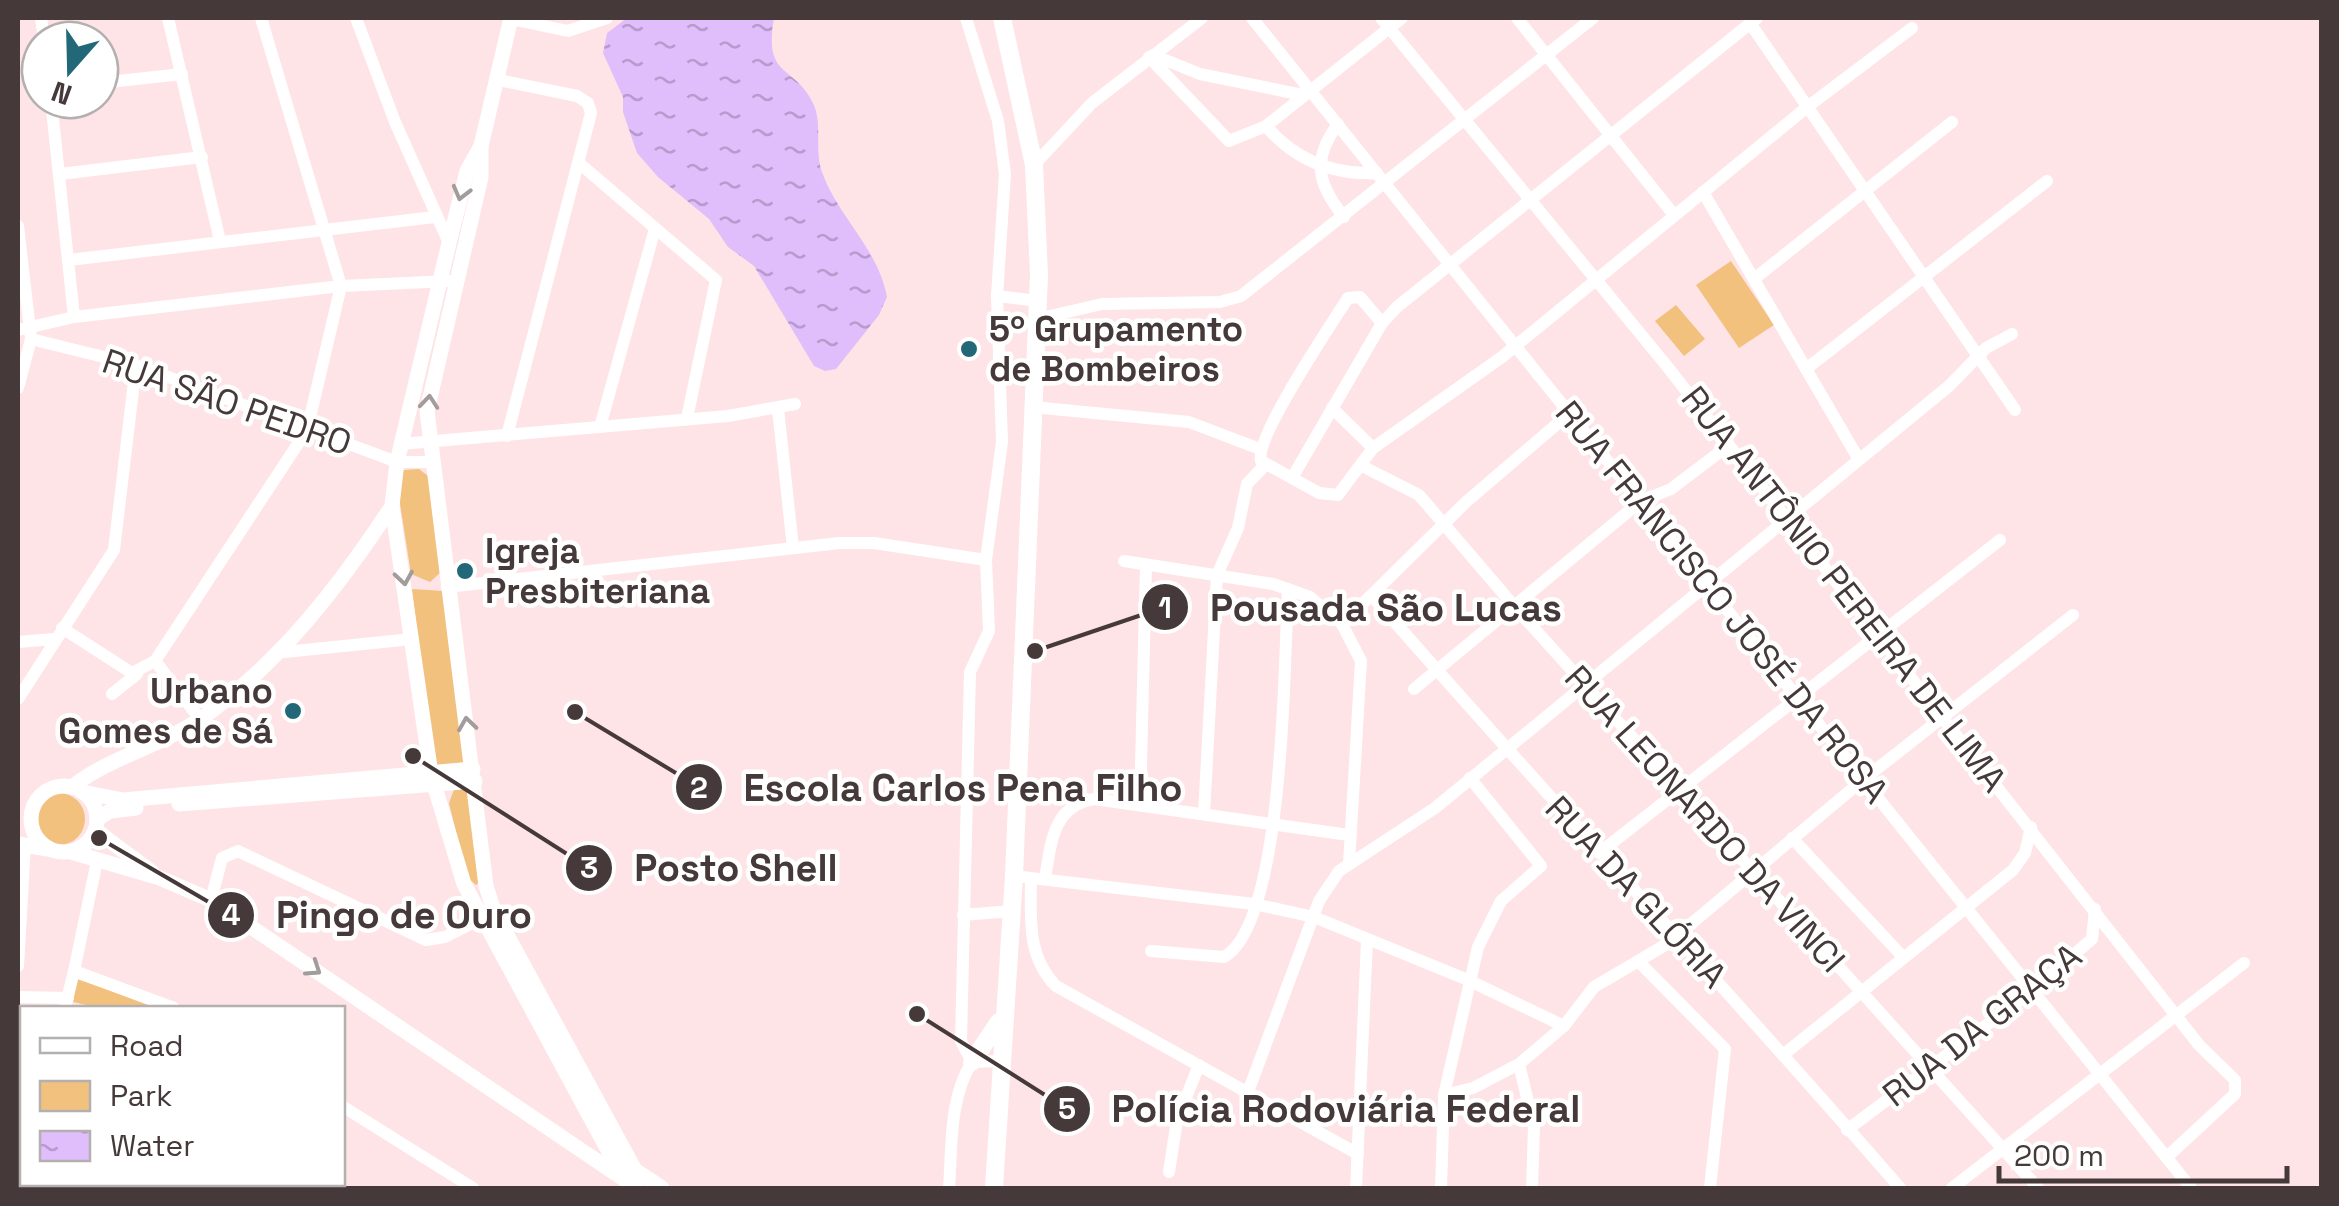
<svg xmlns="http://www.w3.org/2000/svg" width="2339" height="1206" font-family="'Space Grotesk',sans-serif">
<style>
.green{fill:#f2c17d}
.water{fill:url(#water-ripples)}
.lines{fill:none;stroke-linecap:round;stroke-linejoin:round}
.minor{stroke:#fff;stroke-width:12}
.major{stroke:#fff;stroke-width:15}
.highway{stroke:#fff;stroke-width:18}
.oneway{stroke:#a29c9c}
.poi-dot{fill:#236878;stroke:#fff;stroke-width:4}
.labels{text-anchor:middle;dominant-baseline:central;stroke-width:9;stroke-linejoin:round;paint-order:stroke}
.poi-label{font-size:35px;font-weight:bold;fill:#45393a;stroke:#fff;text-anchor:start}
.street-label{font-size:35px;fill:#45393a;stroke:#fff}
.leader{fill:none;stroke:#45393a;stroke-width:4}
.callout-dot{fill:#45393a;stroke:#fff;stroke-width:4}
.mark-label{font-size:30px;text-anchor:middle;font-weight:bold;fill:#fff}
.callout-label{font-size:38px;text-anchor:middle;font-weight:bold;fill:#45393a;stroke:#fff;stroke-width:9;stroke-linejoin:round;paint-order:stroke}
</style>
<defs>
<pattern id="water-ripples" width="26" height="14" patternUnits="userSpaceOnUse" patternTransform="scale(2.5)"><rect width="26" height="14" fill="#e0bdfb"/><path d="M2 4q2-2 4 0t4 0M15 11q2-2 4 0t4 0" fill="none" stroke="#b79bcc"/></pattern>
</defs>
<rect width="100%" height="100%" fill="#fee4e6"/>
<g class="green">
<polygon points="1731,261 1774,325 1739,348 1696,285"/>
<polygon points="1676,305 1705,339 1684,356 1655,321"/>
<polygon points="419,469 432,479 441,572 430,582 411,574 398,491 403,470"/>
<polygon points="412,589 443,591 464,764 433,767"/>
<polygon points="455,787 470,791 481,881 476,885 467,877 449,803"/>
<circle cx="59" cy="819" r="26"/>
<polygon points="77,979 161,1008 100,1008 73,1002"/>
</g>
<path class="water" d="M627 18H774C763 79 794 64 813 103 823 124 814 150 822 172 838 217 878 248 887 297L879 315 836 369 825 371 814 366 754 266 728 247 709 219 658 177 637 153 623 112V97L603 53 607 33Z"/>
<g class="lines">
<g class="minor">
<polyline points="41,18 44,40"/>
<polyline points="168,18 220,241"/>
<polyline points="356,18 395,122 449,243"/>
<polyline points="966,18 998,121 1005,174 997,296 1002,442 986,560 989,631 970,672 961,1041 972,1062"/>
<polyline points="1252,18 2191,1188"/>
<polyline points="1381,18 1666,365 2199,1045 2235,1080 2235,1094 2168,1156"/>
<polyline points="1517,18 1674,215"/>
<polyline points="511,19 568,31 607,18"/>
<polyline points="1750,23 2015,410"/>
<polyline points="1153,55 1200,74 1303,95"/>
<path d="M1149 57 1229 141 1266 126C1295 160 1333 175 1377 173"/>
<polyline points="499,80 577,96 588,103 591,113 507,436"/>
<polyline points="100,83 182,74"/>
<polyline points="51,100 74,317"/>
<path d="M1338 124C1311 160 1318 185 1344 217"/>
<polyline points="1266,126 1402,18"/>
<polyline points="579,163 716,280 687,418"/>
<polyline points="1034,165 1092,103 1202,18"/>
<polyline points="60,174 202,157"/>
<polyline points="1703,192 1858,458"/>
<polyline points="18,226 31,339 136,365 397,462 434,462"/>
<polyline points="69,260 435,217"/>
<polyline points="1754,279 1952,122"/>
<polyline points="997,296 1038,301"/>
<polyline points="1037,319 1102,304 1220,302 1241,296 1593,18"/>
<path d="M1382 323 1360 297 1348 298C1331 325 1254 438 1261 461L1319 493 1338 495 1373 448 1502 357 1806 108 1912 28"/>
<polyline points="18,330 74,317 341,286 449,281"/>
<polyline points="1806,369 2047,181"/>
<polyline points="18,388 31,339"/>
<polyline points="1032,407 1189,422 1260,449"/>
<polyline points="1332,408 1373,448"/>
<polyline points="778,409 793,548"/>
<polyline points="600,427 654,232"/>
<polyline points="400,444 728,416 795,404"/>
<polyline points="1362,466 1419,495 1514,606 2038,1188"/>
<polyline points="1292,478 1382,323 1397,307 1757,18"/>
<polyline points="1124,561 1273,584 1310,597 1342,624 1361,661 1349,864"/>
<polyline points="447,587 839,543 874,543 986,560"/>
<path d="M1372 596C1546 796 1727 988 1900 1188"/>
<polyline points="1342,624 1466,502 1570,413"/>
<polyline points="62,628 132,673 155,661 307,430 341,286 261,18"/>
<polyline points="18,642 54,639"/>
<polyline points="275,653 412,639"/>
<polyline points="155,661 200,719"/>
<polyline points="1414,689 1641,501 1671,489 1729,445"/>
<polyline points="112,694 137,674"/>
<polyline points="18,699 114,550 136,365"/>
<polyline points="1140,805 1146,565"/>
<polyline points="1204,814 1217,575 1238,528 1247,484 1266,464"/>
<polyline points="1792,838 1903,957"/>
<polyline points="1599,853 2000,540"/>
<polyline points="1014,876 1254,904 1314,917 1468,980 1564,1026"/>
<path d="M1031 878C1031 917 1026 956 1056 986L1358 1154"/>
<path d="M1045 879C1051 844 1052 806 1094 799L1349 835"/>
<polyline points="211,900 222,858 238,851 426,940 445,937 488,915"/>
<polyline points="963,915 1011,911"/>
<path d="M1151 951 1224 957C1285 923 1284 658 1288 589"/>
<polyline points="1640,963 1725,1049 1710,1188"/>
<polyline points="18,966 25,845"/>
<polyline points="74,971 97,861"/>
<polyline points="18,997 68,998"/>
<polyline points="65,1008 74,971 174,1008"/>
<polyline points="18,1013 22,1013"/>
<polyline points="1783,1055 2013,870 2025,853 2031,827"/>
<polyline points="1519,1064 1534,1127 1532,1188"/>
<polyline points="18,1090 22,1090"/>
<polyline points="1248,1092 1319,901 1339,871 1435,808 1949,386 1986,348 2012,334"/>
<polyline points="1444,1095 1473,1088 1519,1064 1564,1026 1594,987 1667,944 1864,779 2073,615"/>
<polyline points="342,1106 473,1188"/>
<polyline points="1847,1130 2033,990 2092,939 2095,909"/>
<polyline points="1169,1172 1177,1120 1199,1065"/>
<polyline points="29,1184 30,1188"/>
<polyline points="303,1184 308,1188"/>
<polyline points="154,1188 154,1184"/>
<path d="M949 1188C952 1147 949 1098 972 1062L1001 1061"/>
<polyline points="1356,1188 1367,940"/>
<polyline points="1441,1188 1444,1095 1478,947 1501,901 1541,866 1470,778"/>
<polyline points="1952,1188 2244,963"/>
</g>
<g class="major">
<polyline points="511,18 481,146 467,171 449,243 397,462 392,506 431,774 464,884 623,1178"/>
<polyline points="481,146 481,177 427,411 486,886 494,911 635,1170 662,1188"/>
<circle cx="64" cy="819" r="33"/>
<path d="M72 787C111 756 162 746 202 718 281 662 340 585 392 506"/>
<polyline points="82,792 123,800 473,769"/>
<polyline points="179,804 475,781"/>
<polyline points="97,819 110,811 136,808"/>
<polyline points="95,830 152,872"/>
<polyline points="18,844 48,849"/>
<polyline points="71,852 160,878 211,900 637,1188"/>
</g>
<g class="highway">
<polyline points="972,1062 999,1022"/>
<polyline points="994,1188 1014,876 1039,275 1034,165 1002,18"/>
</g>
</g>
<defs><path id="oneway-chevron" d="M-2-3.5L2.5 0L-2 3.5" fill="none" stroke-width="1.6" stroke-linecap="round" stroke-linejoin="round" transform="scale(2.5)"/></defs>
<g class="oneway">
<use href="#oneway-chevron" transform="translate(461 193) rotate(105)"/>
<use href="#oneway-chevron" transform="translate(429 402) rotate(-85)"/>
<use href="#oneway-chevron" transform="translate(404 578) rotate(81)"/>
<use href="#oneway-chevron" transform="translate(467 724) rotate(-98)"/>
<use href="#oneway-chevron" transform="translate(314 969) rotate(34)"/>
</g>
<g class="poi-dot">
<circle cx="969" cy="349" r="10"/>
<circle cx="465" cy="571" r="10"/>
<circle cx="293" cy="711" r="10"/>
</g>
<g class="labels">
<g class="poi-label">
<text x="989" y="329">5º Grupamento<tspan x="989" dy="40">de Bombeiros</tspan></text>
<text x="485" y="551">Igreja<tspan x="485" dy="40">Presbiteriana</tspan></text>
<text x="273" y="691" text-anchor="end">Urbano<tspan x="273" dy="40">Gomes de Sá</tspan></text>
</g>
<g class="street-label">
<text transform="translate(227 402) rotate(19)">RUA SÃO PEDRO</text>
<text transform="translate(1844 589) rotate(52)">RUA ANTÔNIO PEREIRA DE LIMA</text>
<text transform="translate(1722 602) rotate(51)">RUA FRANCISCO JOSÉ DA ROSA</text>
<text transform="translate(1705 819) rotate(48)">RUA LEONARDO DA VINCI</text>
<text transform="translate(1636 892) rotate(47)">RUA DA GLÓRIA</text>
<text transform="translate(1982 1025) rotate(-38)">RUA DA GRAÇA</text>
</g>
</g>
<path class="leader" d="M1035 651L1165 607M575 712L699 787M413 756L589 868M99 838L231 915M917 1014L1067 1109"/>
<g class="callout-dot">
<circle cx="1035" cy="651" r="10"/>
<circle cx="575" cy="712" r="10"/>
<circle cx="413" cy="756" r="10"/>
<circle cx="99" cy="838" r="10"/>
<circle cx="917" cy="1014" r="10"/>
<circle cx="1165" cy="607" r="25"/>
<circle cx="699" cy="787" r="25"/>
<circle cx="589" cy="868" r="25"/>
<circle cx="231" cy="915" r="25"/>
<circle cx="1067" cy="1109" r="25"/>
</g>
<g class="mark-label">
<text x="1165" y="618">1</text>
<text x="699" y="798">2</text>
<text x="589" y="878">3</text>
<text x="231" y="925">4</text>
<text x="1067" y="1119">5</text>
</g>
<g class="callout-label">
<text x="1386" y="621">Pousada São Lucas</text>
<text x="963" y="801">Escola Carlos Pena Filho</text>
<text x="736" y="881">Posto Shell</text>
<text x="404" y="928">Pingo de Ouro</text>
<text x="1346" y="1122">Polícia Rodoviária Federal</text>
</g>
<rect width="2339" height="1206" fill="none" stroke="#45393a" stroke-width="40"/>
<rect x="20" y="1006" width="325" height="180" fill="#ffffff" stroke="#b5b0b0" stroke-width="2.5"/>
<rect x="40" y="1038" width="50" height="15" fill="#ffffff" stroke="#b5b0b0" stroke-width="2.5"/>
<text x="110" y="1056" font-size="30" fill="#45393a">Road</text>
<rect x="40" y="1081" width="50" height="30" fill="#f2c17d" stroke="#b5b0b0" stroke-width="2.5"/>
<text x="110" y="1106" font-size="30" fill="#45393a">Park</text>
<rect x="40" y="1131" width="50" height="30" fill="url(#water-ripples)" stroke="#b5b0b0" stroke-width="2.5"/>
<text x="110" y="1156" font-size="30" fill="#45393a">Water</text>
<g transform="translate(70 70) rotate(200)"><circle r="48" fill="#ffffff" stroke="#b5b0b0" stroke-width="2.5"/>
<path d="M0-8L18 38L0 25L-18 38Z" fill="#236878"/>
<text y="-15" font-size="28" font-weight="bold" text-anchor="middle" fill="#45393a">N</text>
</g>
<path d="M1999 1166v15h288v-15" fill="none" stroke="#45393a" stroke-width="5"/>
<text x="2014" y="1166" font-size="30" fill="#45393a" stroke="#ffffff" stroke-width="8" paint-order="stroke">200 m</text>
</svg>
